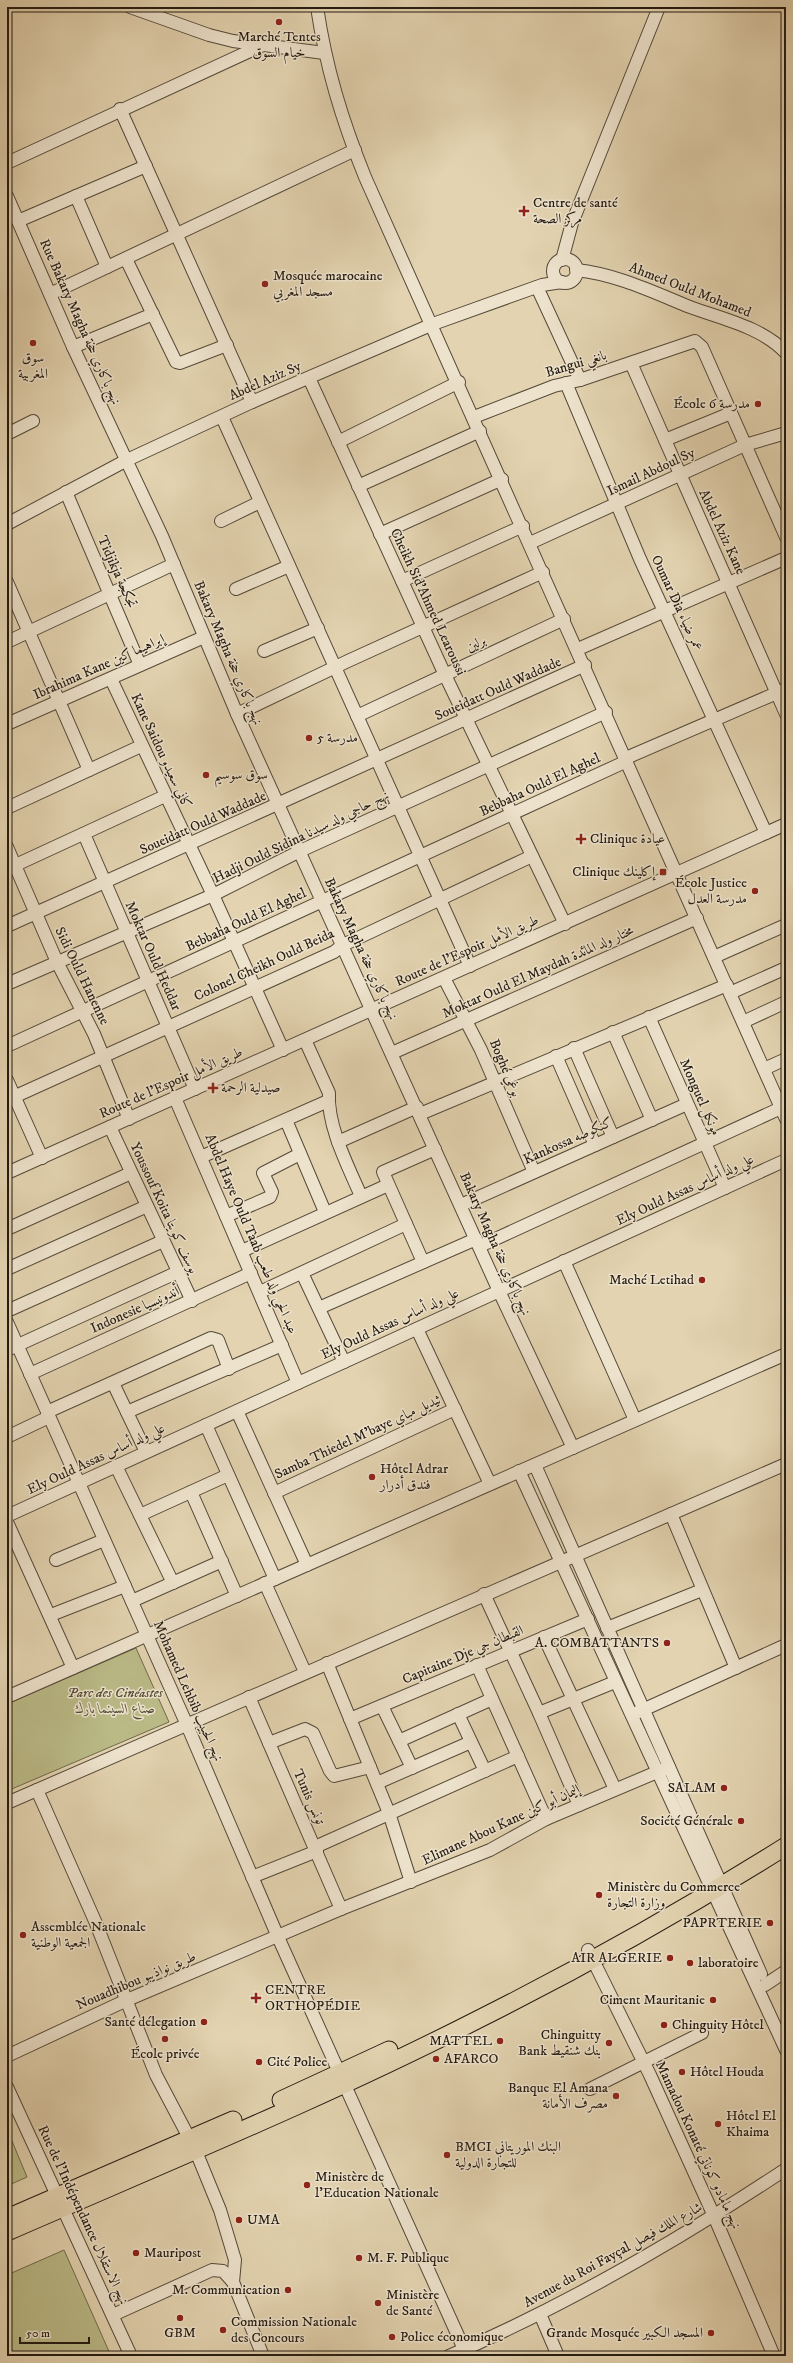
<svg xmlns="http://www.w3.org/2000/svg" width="793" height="2363" font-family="'IM FELL DW Pica',Amiri,serif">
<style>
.green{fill:#baba87;stroke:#6f6a4c}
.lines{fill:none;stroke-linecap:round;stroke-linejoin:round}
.minor-casing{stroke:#544939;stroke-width:14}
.highway-casing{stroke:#241b11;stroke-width:19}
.minor{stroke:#ede2cc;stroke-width:12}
.highway{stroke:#e3d3b0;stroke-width:17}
.poi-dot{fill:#8f2418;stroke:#ede2cc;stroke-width:1.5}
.labels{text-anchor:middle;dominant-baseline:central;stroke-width:3;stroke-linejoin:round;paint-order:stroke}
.poi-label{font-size:14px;fill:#241b11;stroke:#ede2cc;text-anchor:start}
.street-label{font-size:14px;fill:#241b11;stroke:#ede2cc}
.park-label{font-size:14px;font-style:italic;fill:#514b34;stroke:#ede2cc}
</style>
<rect width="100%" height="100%" fill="#e3d3b0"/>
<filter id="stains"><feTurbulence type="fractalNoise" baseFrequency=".005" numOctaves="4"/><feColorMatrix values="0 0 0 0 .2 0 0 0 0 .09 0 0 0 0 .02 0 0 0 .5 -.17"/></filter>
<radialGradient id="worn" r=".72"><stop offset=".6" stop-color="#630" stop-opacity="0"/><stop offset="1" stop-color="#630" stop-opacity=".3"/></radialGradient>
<g class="green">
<polygon points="136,1648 169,1722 7,1791 7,1704"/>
<polygon points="7,2129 27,2177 7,2186"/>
<polygon points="64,2250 111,2356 7,2356 7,2275"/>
</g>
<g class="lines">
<g class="minor-casing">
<g id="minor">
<polyline points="130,7 209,35 233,41 324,53"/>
<path d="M317 7C326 68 342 120 365 177L786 1119"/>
<polyline points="120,109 252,402"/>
<polyline points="7,163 263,45"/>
<polyline points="7,196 73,347 162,536 237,714 499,1291 573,1448"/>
<polyline points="76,196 107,267"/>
<polyline points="18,221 146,166"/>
<polyline points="126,259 176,362 180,363 227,345"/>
<circle cx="565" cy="271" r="12"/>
<polyline points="562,260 572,223 659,7"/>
<path d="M576 270C616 274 653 292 690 307 722 319 762 327 786 353"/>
<polyline points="537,287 580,380"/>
<polyline points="50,294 355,150"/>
<polyline points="73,347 153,314"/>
<polyline points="631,363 786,714"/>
<polyline points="309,378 445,675 565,924"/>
<polyline points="566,383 640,559 766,833"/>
<polyline points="222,417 470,966"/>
<polyline points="474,417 554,386 580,380 695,341 702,347 786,537"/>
<polyline points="7,434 33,421"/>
<polyline points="665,440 731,413"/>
<polyline points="338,442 459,382"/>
<polyline points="358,486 480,431"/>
<polyline points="66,492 140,665"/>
<polyline points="221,521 260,502"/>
<polyline points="7,524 127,460 252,402 433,324 542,285 562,282"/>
<polyline points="380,534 502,479"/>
<polyline points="530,543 745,445 786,433"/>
<polyline points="402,581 523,526"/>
<polyline points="7,582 89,770"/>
<polyline points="236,589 289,566"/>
<polyline points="7,642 174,564"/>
<polyline points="578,649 786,558"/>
<polyline points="264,651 318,628"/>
<polyline points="111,679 213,895 283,1050"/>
<polyline points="237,714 348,661 543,572"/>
<polyline points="357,716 564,619"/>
<polyline points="7,724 204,637"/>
<polyline points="626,758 786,689"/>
<polyline points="7,808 141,746"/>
<polyline points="84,834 195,1089"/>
<polyline points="7,847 57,962 94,1034 129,1119"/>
<polyline points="7,869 165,796"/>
<polyline points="7,926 585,665"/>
<polyline points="714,957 786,925"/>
<polyline points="444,978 481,1050 534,1172"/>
<polyline points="7,984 213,895 300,851 606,712"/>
<polyline points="730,993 786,968"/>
<polyline points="649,1017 725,1188"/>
<polyline points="743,1022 786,1002"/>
<polyline points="613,1032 652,1120"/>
<path d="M305 1040 329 1093C327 1126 348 1166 361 1196"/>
<polyline points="7,1046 627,761"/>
<polyline points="574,1048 613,1137"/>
<polyline points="392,1053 697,918"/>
<polyline points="556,1056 595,1145"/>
<polyline points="764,1069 786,1059"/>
<polyline points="7,1080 42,1158"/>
<polyline points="175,1098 298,1383"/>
<polyline points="7,1100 334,952 343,945 532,856"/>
<polyline points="420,1114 727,985"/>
<polyline points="286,1120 325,1212"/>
<polyline points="110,1127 192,1301"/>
<polyline points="338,1142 417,1107"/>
<polyline points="201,1157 328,1101"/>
<polyline points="7,1173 786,824"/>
<polyline points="461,1205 687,1104"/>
<polyline points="226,1216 270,1197 272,1192 263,1173 300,1154"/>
<polyline points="7,1229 131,1173"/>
<polyline points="480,1246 781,1108"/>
<polyline points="242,1251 388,1185"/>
<polyline points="564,1261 635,1420"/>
<polyline points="423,1262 383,1172 435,1149"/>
<polyline points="7,1269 147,1206"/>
<polyline points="302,1273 344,1362"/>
<polyline points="260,1292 406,1224"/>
<polyline points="319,1308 476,1239"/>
<polyline points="7,1311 163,1241"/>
<polyline points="7,1322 187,1725 278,1937 464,2349"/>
<polyline points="417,1329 490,1484"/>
<polyline points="7,1350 178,1272"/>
<polyline points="30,1374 251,1273"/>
<polyline points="113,1383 146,1452"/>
<polyline points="237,1411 307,1565"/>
<polyline points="47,1412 211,1338 218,1340 229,1369"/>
<polyline points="127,1412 282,1345"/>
<polyline points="206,1425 275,1579"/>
<polyline points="7,1437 49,1417"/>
<polyline points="535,1465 761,1974"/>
<polyline points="116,1466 173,1583"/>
<polyline points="519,1471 786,2050"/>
<polyline points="191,1492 237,1596"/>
<polyline points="274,1493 455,1409"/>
<polyline points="671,1514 736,1668"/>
<polyline points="140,1515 228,1475"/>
<polyline points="7,1516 786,1160"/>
<polyline points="7,1522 73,1668"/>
<polyline points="56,1560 104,1540"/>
<polyline points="265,1583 305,1672"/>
<polyline points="484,1594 539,1713 579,1805"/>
<polyline points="132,1601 222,1561"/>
<polyline points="51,1615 125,1586"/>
<polyline points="607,1628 702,1590"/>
<polyline points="544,1637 615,1789"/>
<polyline points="327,1663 389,1813 411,1882"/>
<polyline points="477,1665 546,1819"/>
<polyline points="7,1697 786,1354"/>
<polyline points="249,1697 341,1909"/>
<polyline points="382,1706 399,1741 492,1699"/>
<polyline points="539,1713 615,1682"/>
<polyline points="636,1713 786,1645"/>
<polyline points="458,1714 485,1771"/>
<polyline points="350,1719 588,1619"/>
<polyline points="399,1741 412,1768"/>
<polyline points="269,1743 305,1729 313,1733 330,1771 334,1776 370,1767"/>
<polyline points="377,1783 471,1742"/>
<polyline points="37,1790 95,1921 156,2075 195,2149 220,2210 235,2260 233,2282 263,2356"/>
<polyline points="7,1803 786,1464"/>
<polyline points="315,1847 518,1756"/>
<polyline points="252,1877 317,1851"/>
<polyline points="588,1950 650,2075 714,2216 774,2356"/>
<polyline points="765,1985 786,1971"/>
<polyline points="7,2056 127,2000 341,1909 490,1850 546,1819 669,1767"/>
<polyline points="7,2087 131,2356"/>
<polyline points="590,2089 702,2033"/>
<polyline points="540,2314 558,2356"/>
<polyline points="113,2315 212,2270 223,2271 233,2282"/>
<path d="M449 2356C567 2305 679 2240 786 2169"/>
</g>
</g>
<g class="highway-casing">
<g id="highway">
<polyline points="281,2100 389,2050"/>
<polyline points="7,2218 233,2120"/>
<path d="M7 2232C165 2163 324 2098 477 2020 583 1967 686 1909 786 1846"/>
</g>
</g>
<use href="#minor" class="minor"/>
<use href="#highway" class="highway"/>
</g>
<g class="poi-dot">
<circle cx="279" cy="22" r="4"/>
<path d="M522 205h4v4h4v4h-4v4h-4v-4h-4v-4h4z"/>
<circle cx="265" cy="284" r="4"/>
<circle cx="33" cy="343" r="4"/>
<circle cx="758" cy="404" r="4"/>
<circle cx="309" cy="738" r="4"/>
<circle cx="206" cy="775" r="4"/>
<path d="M579 833h4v4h4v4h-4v4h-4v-4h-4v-4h4z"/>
<rect x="659" y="868" width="8" height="8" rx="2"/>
<circle cx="755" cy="891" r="4"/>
<path d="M211 1082h4v4h4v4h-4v4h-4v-4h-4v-4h4z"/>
<circle cx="702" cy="1280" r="4"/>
<circle cx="372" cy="1477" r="4"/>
<circle cx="667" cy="1643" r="4"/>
<circle cx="724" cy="1788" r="4"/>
<circle cx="741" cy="1821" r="4"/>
<circle cx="599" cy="1895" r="4"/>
<circle cx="770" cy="1923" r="4"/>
<circle cx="23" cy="1935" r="4"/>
<circle cx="670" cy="1958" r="4"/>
<circle cx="690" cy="1963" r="4"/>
<path d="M254 1992h4v4h4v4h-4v4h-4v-4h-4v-4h4z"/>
<circle cx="713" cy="2000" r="4"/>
<circle cx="204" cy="2022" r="4"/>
<circle cx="664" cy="2025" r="4"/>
<circle cx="165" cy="2039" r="4"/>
<circle cx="500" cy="2041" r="4"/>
<circle cx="609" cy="2043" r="4"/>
<circle cx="436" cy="2059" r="4"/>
<circle cx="259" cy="2062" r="4"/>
<circle cx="682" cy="2072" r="4"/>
<circle cx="616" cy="2096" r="4"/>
<circle cx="718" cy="2124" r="4"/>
<circle cx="447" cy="2155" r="4"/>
<circle cx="307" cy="2185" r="4"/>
<circle cx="239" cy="2220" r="4"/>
<circle cx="136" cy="2253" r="4"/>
<circle cx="359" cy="2258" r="4"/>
<circle cx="288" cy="2290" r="4"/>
<circle cx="378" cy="2303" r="4"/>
<circle cx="180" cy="2318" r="4"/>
<circle cx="223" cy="2330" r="4"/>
<circle cx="711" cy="2333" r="4"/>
<circle cx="392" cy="2337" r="4"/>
</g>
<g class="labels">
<g class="poi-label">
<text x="279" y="37" text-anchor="middle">Marché Tentes<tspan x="279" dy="16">خيام السوق</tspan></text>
<text x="533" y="203">Centre de santé<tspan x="533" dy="16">مركز الصحة</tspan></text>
<text x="273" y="276">Mosquée marocaine<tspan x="273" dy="16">مسجد المغربي</tspan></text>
<text x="33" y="358" text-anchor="middle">سوق<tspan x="33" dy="16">المغربية</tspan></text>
<text x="750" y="404" text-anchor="end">École 6 مدرسة</text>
<text x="317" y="738">مدرسة 5</text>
<text x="214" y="775">سوق سوسيم</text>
<text x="590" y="839">Clinique عيادة</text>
<text x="655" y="872" text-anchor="end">Clinique إكلينك</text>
<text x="747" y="883" text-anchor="end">École Justice<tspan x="747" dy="16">مدرسة العدل</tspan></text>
<text x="221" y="1088">صيدلية الرحمة</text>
<text x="694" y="1280" text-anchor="end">Maché Letihad</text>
<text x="380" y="1469">Hôtel Adrar<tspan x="380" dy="16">فندق أدرار</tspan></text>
<text x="659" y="1643" text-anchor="end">A. COMBATTANTS</text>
<text x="716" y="1788" text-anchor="end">SALAM</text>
<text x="733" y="1821" text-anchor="end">Société Générale</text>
<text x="607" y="1887">Ministère du Commerce<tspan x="607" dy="16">وزارة التجارة</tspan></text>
<text x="762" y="1923" text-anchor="end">PAPRTERIE</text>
<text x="31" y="1927">Assemblée Nationale<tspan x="31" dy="16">الجمعية الوطنية</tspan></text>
<text x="662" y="1958" text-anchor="end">AIR ALGERIE</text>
<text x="698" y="1963">laboratoire</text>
<text x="265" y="1990">CENTRE<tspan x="265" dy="16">ORTHOPÉDIE</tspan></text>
<text x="705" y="2000" text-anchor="end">Ciment Mauritanie</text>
<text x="196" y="2022" text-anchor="end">Santé délegation</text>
<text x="672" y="2025">Chinguity Hôtel</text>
<text x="601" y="2035" text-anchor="end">Chinguitty<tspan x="601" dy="16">Bank بنك شنقيط</tspan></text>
<text x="492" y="2041" text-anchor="end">MATTEL</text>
<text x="165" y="2054" text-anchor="middle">École privée</text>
<text x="444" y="2059">AFARCO</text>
<text x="267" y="2062">Cité Police</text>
<text x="690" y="2072">Hôtel Houda</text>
<text x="608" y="2088" text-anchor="end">Banque El Amana<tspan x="608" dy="16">مصرف الأمانة</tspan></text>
<text x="726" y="2116">Hôtel El<tspan x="726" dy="16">Khaima</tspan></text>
<text x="455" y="2147">BMCI البنك الموريتاني<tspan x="455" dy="16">للتجارة الدولية</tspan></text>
<text x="315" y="2177">Ministère de<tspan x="315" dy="16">l'Education Nationale</tspan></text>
<text x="247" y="2220">UMA</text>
<text x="144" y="2253">Mauripost</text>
<text x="367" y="2258">M. F. Publique</text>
<text x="280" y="2290" text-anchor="end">M. Communication</text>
<text x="386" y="2295">Ministère<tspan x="386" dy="16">de Santé</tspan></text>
<text x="231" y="2322">Commission Nationale<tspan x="231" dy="16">des Concours</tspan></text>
<text x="180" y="2333" text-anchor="middle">GBM</text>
<text x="703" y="2333" text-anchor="end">Grande Mosquée المسجد الكبير</text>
<text x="400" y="2337">Police économique</text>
</g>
<g class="street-label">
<text transform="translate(690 290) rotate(21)">Ahmed Ould Mohamed</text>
<text transform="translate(80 322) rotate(66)">Rue Bakary Magha نهج باكاري حخة</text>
<text transform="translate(576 364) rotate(-17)">Bangui بانغي</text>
<text transform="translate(265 381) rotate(-24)">Abdel Aziz Sy</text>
<text transform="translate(651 472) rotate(-25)">Ismail Abdoul Sy</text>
<text transform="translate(722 532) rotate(65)">Abdel Aziz Kane</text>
<text transform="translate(117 572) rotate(66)">Tidjikja تجكجة</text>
<text transform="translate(428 602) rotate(65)">Cheikh Sid'Ahmed Learoussi</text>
<text transform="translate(677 603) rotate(65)">Oumar Dia عمر ضياء</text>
<text transform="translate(476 644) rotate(-25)">برلين</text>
<text transform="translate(228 653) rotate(67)">Bakary Magha نهج باكاري حخة</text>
<text transform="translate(99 667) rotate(-24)">Ibrahima Kane إبراهيما كين</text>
<text transform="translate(498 689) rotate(-24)">Soueidatt Ould Waddade</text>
<text transform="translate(161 751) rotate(65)">Kane Saidou كاني سعيدو</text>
<text transform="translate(540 785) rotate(-25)">Bebbaha Ould El Aghel</text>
<text transform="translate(203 823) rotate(-24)">Soueidatt Ould Waddade</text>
<text transform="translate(301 837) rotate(-26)">Hadji Ould Sidina نهج حاجي ولد سيدنا</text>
<text transform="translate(246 920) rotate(-25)">Bebbaha Ould El Aghel</text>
<text transform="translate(361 949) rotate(65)">Bakary Magha نهج باكاري حخة</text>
<text transform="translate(467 951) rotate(-24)">Route de l’Espoir طريق الأمل</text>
<text transform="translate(153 956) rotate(66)">Moktar Ould Heddar</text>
<text transform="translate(264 965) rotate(-25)">Colonel Cheikh Ould Beida</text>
<text transform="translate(538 972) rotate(-24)">Moktar Ould El Maydah مختار ولد المائدة</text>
<text transform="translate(82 976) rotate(64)">Sidi Ould Hanenne</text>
<text transform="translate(505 1068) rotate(67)">Boghé بوغي</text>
<text transform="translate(171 1083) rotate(-24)">Route de l’Espoir طريق الأمل</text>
<text transform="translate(700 1097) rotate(66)">Monguel مونكل</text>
<text transform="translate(568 1141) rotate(-24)">Kankossa كنكوصه</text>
<text transform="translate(685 1190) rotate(-25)">Ely Ould Assas علي ولد أساس</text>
<text transform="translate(164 1208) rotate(65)">Youssouf Koita يوسف كويتا</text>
<text transform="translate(251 1234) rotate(67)">Abdel Haye Ould Taab عبد الحي ولد طعب</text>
<text transform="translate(495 1244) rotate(66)">Bakary Magha نهج باكاري حخة</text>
<text transform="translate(135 1310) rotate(-24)">Indonesie أندونيسيا</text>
<text transform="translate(390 1324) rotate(-25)">Ely Ould Assas علي ولد أساس</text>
<text transform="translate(358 1437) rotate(-25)">Samba Thiedel M'baye ثيديل مباي</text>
<text transform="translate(96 1459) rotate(-25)">Ely Ould Assas علي ولد أساس</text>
<text transform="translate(463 1655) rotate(-23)">Capitaine Dje القبطان جي</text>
<text transform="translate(188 1691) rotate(66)">Mohamed Lehbib نهج الحبيب</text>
<text transform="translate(309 1797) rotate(66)">Tunis تونس</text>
<text transform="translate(501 1825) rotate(-25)">Elimane Abou Kane إليمان أبو كين</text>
<text transform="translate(136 1981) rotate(-23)">Nouadhibou طريق نواذيبو</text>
<text transform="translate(698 2145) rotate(65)">Mamadou Konaté نهج مامادو كوناتي</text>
<text transform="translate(83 2215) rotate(65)">Rue de l'Indépendance نهج الاستقلال</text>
<text transform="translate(613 2255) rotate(-29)">Avenue du Roi Fayçal شارع الملك فيصل</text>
</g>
<g class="park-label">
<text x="115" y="1693">Parc des Cinéastes<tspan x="115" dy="16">صناع السينما بارك</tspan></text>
</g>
</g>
<rect width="793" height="2363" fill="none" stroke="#e3d3b0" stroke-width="24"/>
<rect x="8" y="8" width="777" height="2347" fill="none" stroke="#241b11" stroke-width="2"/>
<rect x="12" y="12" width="769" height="2339" fill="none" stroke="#241b11"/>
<path d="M20 2337v6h69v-6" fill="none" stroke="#241b11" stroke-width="2"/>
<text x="26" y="2337" font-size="12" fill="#241b11" stroke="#ede2cc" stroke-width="3" paint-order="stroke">50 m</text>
<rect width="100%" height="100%" filter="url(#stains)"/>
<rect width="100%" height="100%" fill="url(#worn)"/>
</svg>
